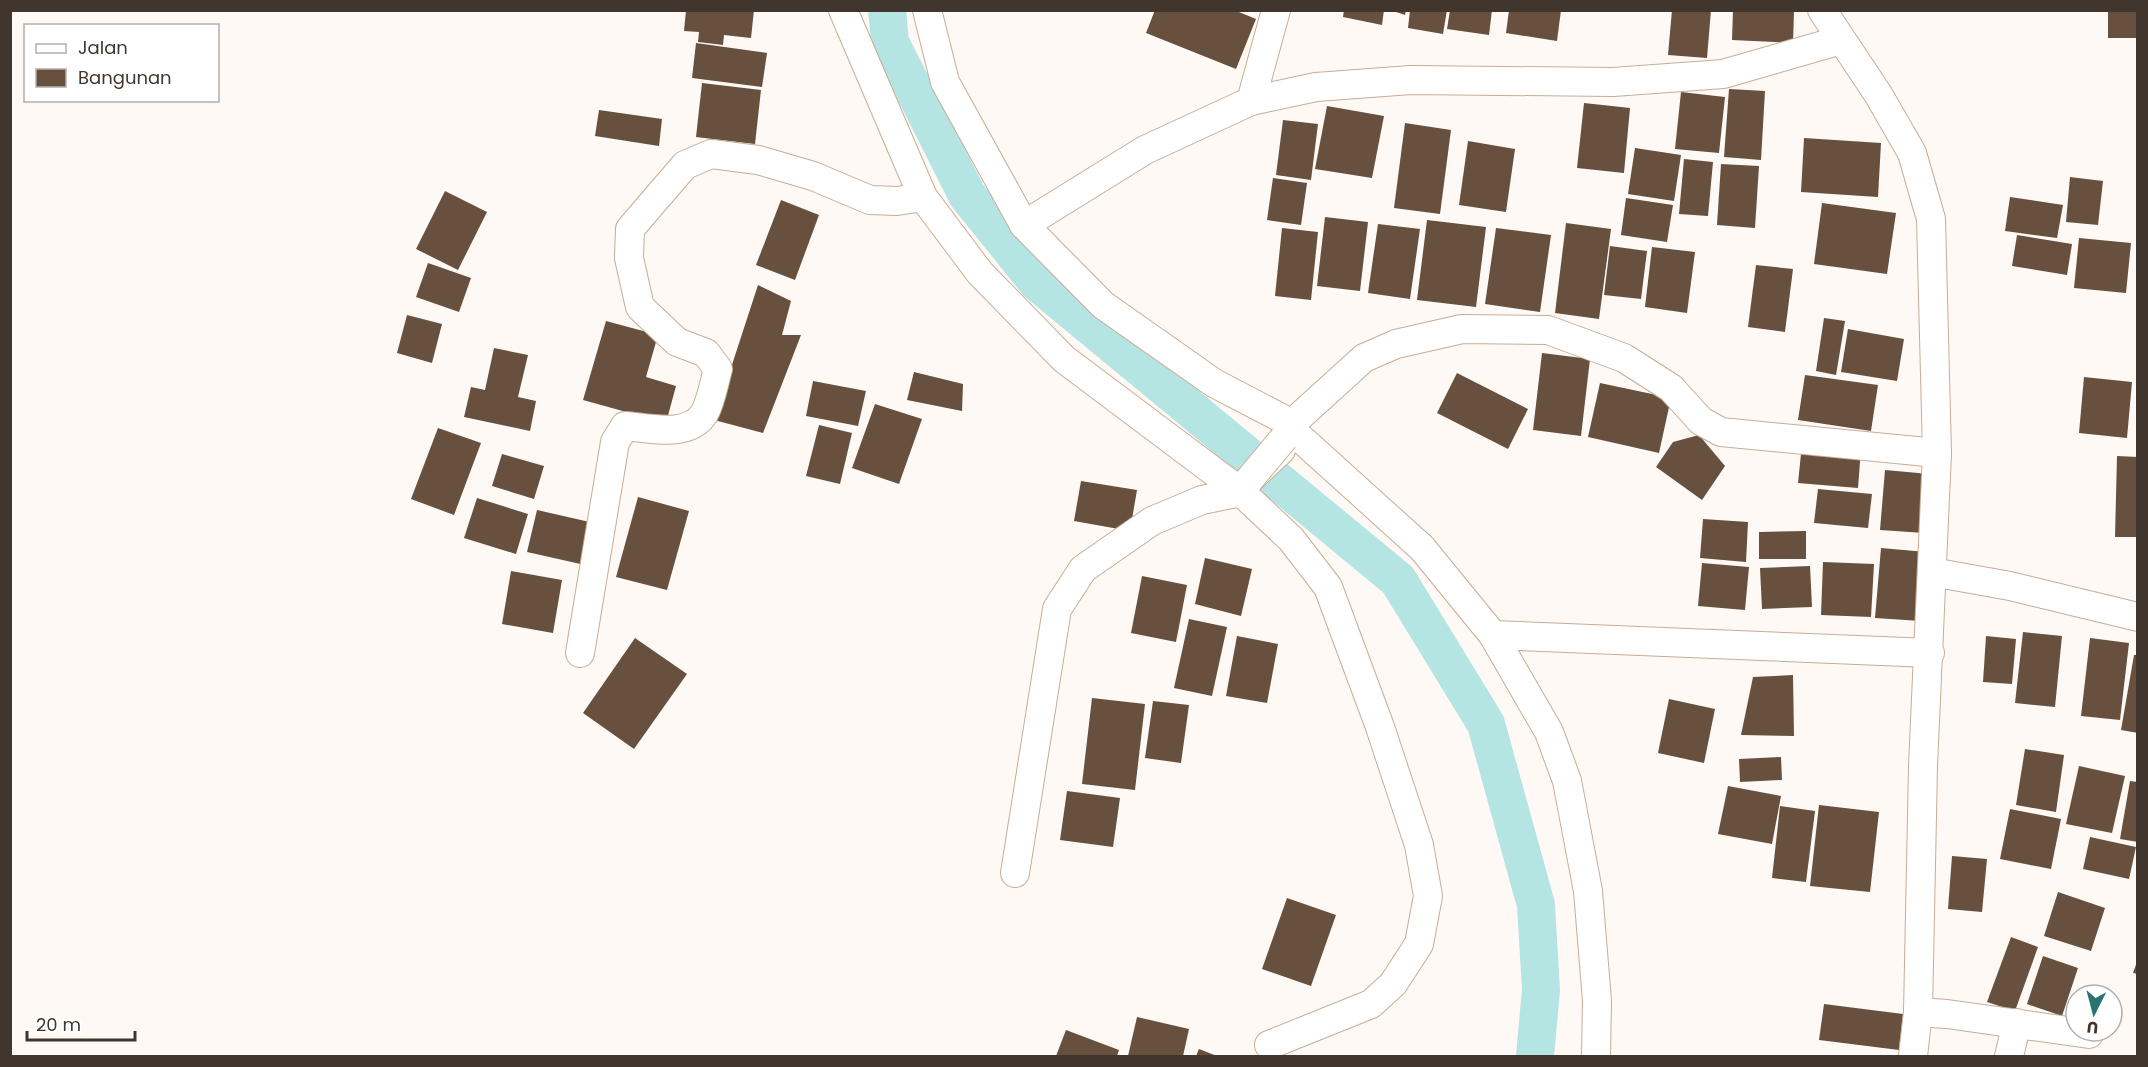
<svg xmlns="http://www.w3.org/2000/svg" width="2148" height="1067" font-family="Poppins,sans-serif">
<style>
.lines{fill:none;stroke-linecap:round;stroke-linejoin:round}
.canal{stroke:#b4e5e3;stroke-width:38}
.building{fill:#67503d}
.minor-casing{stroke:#c7ac96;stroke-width:30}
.minor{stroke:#fff;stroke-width:28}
.minor-bridge-casing{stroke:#c7ac96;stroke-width:30;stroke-linecap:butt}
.minor-bridge{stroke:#fff;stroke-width:28}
</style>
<rect width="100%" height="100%" fill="#fff9f5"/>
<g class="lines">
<polyline class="canal" points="887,10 890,42 967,195 1037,282 1398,580 1486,724 1536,905 1541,990 1535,1056"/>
</g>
<g class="building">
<polygon points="686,10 754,10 751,38 724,35 723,45 698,42 699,32 684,31"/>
<polygon points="1155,10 1234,10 1256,19 1236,69 1146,33"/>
<polygon points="1344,10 1384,10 1382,25 1343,17"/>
<polygon points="1390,10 1406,10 1405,15"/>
<polygon points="1410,10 1447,10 1443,34 1408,28"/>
<polygon points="1450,10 1492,10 1489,35 1447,29"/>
<polygon points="1509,10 1561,10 1557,41 1506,33"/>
<polygon points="1672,10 1711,10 1707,58 1668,55"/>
<polygon points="1733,10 1794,12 1793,43 1732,40"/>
<rect x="2108" y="10" width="30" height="28"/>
<polygon points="696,43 767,53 762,87 692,78"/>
<polygon points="702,83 761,90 755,144 696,137"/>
<polygon points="1729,89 1765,91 1761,160 1724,157"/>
<polygon points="1681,92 1725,97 1719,153 1675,149"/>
<polygon points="1584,103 1630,108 1624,173 1577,168"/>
<polygon points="1327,106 1384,116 1372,178 1315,169"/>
<polygon points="599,110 662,119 659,146 595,136"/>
<polygon points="1283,120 1318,124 1311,180 1276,175"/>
<polygon points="1405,123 1451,130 1440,214 1394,208"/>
<polygon points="1804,138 1881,143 1878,197 1801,192"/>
<polygon points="1468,141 1515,149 1506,212 1459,205"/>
<polygon points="1635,148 1681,155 1674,201 1628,194"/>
<polygon points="1684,159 1713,162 1708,216 1679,214"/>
<polygon points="1721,164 1759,166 1755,228 1717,225"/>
<polygon points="2070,177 2103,181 2098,225 2066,222"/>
<polygon points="1273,178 1307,183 1301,225 1267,220"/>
<polygon points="445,191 487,212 458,270 416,249"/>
<polygon points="2010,197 2063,205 2057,238 2005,231"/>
<polygon points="1626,198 1673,205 1667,242 1621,235"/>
<polygon points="781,200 819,215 795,280 756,265"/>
<polygon points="1822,203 1896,213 1887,274 1814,264"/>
<polygon points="1325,217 1368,222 1360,291 1317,286"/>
<polygon points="1427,220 1486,227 1476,307 1417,300"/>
<polygon points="1566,223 1611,229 1599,319 1555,313"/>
<polygon points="1378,224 1420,229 1410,299 1368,293"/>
<polygon points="1282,228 1318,232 1311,300 1275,296"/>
<polygon points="1496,228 1551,235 1540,312 1485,304"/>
<polygon points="2017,235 2072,244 2067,275 2012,266"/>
<polygon points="2079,238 2131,243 2126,293 2074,288"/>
<polygon points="1610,246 1647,251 1641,299 1604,295"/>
<polygon points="1652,247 1695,252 1687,313 1645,307"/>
<polygon points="428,263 471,278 459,312 416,297"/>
<polygon points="1756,265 1793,269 1785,332 1748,327"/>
<polygon points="758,285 791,301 782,335 801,335 763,433 714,420"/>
<polygon points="407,315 442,324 432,363 397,353"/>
<polygon points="1824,318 1845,321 1836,375 1816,371"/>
<polygon points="606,321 658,335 646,377 676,386 666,423 583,400"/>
<polygon points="1848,329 1904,339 1897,381 1841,372"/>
<polygon points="494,348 528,355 518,397 536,401 530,431 464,417 471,387 485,390"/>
<polygon points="1542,353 1590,359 1581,436 1533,430"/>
<polygon points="914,372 963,384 962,411 907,400"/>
<polygon points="1457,373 1528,409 1508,449 1437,413"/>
<polygon points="1805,375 1878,385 1871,431 1798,420"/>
<polygon points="2084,377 2132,382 2127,438 2079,433"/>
<polygon points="813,381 866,391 858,426 806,416"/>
<polygon points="1600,383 1671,398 1659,453 1588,437"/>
<polygon points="875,404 922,419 899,484 852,468"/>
<polygon points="819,425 852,433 840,484 806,476"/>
<polygon points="438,428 481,443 454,515 411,499"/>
<polygon points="1699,435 1725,466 1702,500 1656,467 1673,442"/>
<polygon points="1802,444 1861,449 1858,488 1798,483"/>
<polygon points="502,454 544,466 534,499 492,486"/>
<polygon points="2117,456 2138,457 2138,537 2115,537"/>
<polygon points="1885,470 1929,474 1924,533 1880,530"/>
<polygon points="1081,481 1137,490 1130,531 1074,521"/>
<polygon points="1818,489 1872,494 1868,528 1814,523"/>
<polygon points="638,497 689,511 667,590 616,577"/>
<polygon points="477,498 528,514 516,554 464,538"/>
<polygon points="537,510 594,523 585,565 527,552"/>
<polygon points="1703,519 1748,522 1746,562 1700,558"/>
<polygon points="1806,531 1806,559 1759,559 1759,532"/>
<polygon points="1881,548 1926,552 1921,621 1875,618"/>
<polygon points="1205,558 1252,569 1241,616 1195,604"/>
<polygon points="1823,562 1874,564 1871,617 1821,615"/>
<polygon points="1702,563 1749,567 1745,610 1698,606"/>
<polygon points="1810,566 1812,607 1762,609 1760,568"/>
<polygon points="511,571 562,580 553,633 502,624"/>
<polygon points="1142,576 1187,585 1176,642 1131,633"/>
<polygon points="1189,619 1227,627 1212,696 1174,688"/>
<polygon points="2023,632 2062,636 2055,707 2015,703"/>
<polygon points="1237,636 1278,644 1267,703 1226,696"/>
<polygon points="1986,636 2016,639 2012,684 1983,682"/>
<polygon points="635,638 687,674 634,749 583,713"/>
<polygon points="2090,638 2129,643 2120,720 2081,716"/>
<polygon points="2134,655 2138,655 2138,733 2121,730"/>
<polygon points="1793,675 1794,736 1741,735 1753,677"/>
<polygon points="1092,698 1145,704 1135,790 1082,784"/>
<polygon points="1669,699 1715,709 1704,763 1658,753"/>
<polygon points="1153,701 1189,705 1181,763 1145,758"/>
<polygon points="2025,749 2064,755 2056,812 2016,805"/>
<polygon points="1781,757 1782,780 1740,782 1739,759"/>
<polygon points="2079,766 2125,776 2112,833 2066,824"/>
<polygon points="2130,781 2138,782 2138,842 2120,839"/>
<polygon points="1728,786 1781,796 1772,844 1718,834"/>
<polygon points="1067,791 1120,798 1113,847 1060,840"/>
<polygon points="1819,805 1879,812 1870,892 1810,886"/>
<polygon points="1780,806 1815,811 1806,882 1772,878"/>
<polygon points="2010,809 2061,819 2051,869 2000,859"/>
<polygon points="2090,837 2136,847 2129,879 2083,869"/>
<polygon points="1952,856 1987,859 1982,912 1948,909"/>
<polygon points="2058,892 2105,908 2091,951 2044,936"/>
<polygon points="1287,898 1336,915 1311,986 1262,969"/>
<polygon points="2011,937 2038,947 2015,1011 1987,1002"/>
<polygon points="2043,956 2078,968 2062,1016 2027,1004"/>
<polygon points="2138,959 2138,974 2133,973"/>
<polygon points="1824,1004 1903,1014 1899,1050 1819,1040"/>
<polygon points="1137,1017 1189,1029 1183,1056 1128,1056"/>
<polygon points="1066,1030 1119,1050 1117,1056 1056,1056"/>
<polygon points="1199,1049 1217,1056 1196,1056"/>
</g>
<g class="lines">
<g class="minor-casing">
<g id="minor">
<polyline points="843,10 923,197 980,273 1064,359 1241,492 1291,539 1328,587 1380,727 1419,845 1428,896 1419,944 1393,984 1371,1004 1269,1045"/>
<polyline points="927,10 945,82 1024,225 1103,305 1214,383 1281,418 1288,427 1284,438"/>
<polyline points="1822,10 1878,94 1912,153 1931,219 1937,453 1923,766 1918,1012 1913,1056"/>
<polyline points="1251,101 1276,10"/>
<polyline points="1024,225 1145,150 1251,101 1316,87 1411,80 1613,82 1723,74 1841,40"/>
<polyline points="1288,427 1422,548 1493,635 1549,732 1567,781 1588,891 1597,1001 1596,1056"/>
<polyline points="1932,572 2010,586 2138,617"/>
<polyline points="1493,635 1930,653"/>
<path d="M580 653 615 442 625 426C650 428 688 438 704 414 711 402 714 383 718 369L706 353 677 342 640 307 629 258 630 229 685 165 711 154 758 160 813 176 870 200 897 201 923 197"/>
<polyline points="1015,873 1057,609 1083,569 1152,521 1202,500 1241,492 1249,480 1281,450 1288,427 1364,358 1396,344 1462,329 1548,330 1624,358 1671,388 1701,421 1721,432 1937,453"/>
<polyline points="1918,1012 1947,1014 2089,1034"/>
<polyline points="2009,1056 2017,1023"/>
</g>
</g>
<use href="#minor" class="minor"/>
<g class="minor-bridge-casing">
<polyline id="minor-bridge" points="1249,480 1284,438"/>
</g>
<use href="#minor-bridge" class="minor-bridge"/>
</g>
<rect width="2148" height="1067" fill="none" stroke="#41362d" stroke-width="24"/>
<rect x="24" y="24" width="195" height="78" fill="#ffffff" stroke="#b3afab" stroke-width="1.5"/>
<rect x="36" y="44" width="30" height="9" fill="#ffffff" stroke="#b3afab" stroke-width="1.5"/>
<text x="78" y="54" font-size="18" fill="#41362d">Jalan</text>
<rect x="36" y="69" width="30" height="18" fill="#67503d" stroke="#b3afab" stroke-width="1.5"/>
<text x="78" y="84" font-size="18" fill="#41362d">Bangunan</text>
<g transform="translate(2094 1013) rotate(186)"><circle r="28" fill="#ffffff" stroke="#b3afab" stroke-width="1.5"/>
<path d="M0-4.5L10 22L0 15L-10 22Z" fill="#297372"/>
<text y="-9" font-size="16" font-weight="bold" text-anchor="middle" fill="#41362d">U</text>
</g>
<path d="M27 1031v9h108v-9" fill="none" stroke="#41362d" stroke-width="3"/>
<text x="36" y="1031" font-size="18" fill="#41362d" stroke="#ffffff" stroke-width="4.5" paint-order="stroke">20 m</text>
</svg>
